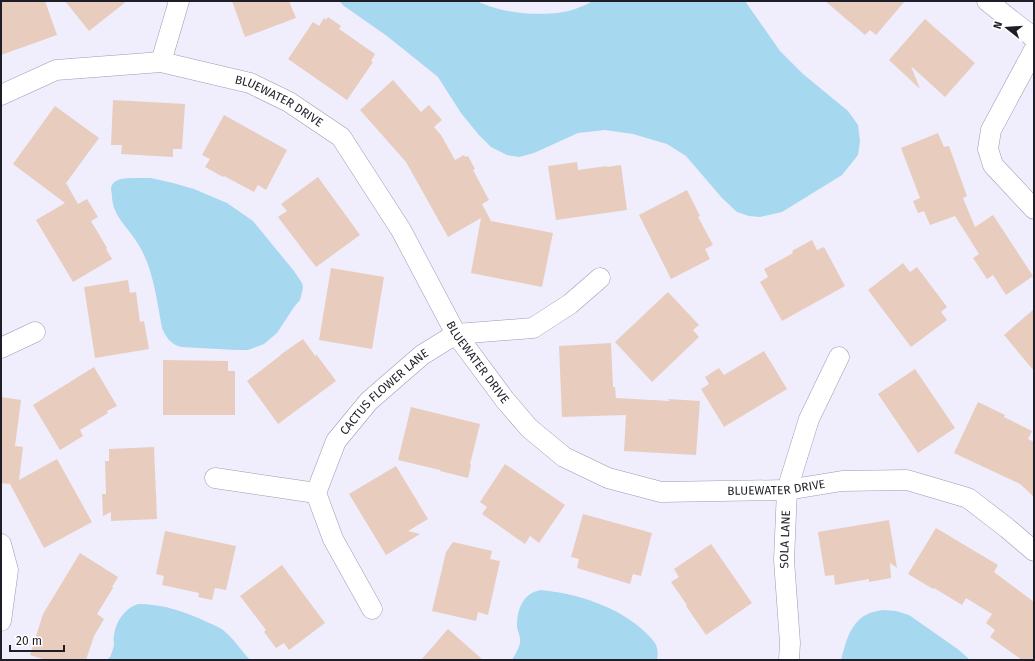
<svg xmlns="http://www.w3.org/2000/svg" width="1035" height="661" font-family="'Fira Sans',sans-serif">
<style>
.water{fill:#a6d8f0}
.building{fill:#e8cdbe}
.lines{fill:none;stroke-linecap:round;stroke-linejoin:round}
.street-casing{stroke:#9f9ab3;stroke-width:21}
.street{stroke:#fff;stroke-width:20}
.labels{text-anchor:middle;dominant-baseline:central;stroke-width:4;stroke-linejoin:round;paint-order:stroke}
.street-label{font-size:12px;fill:#1f1d27;stroke:#fff}
</style>
<rect width="100%" height="100%" fill="#f0edfd"/>
<g class="water">
<path d="M339 1H477C502 14 549 18 575 9 581 7 587 4 593 1H745L780 51 803 74 848 111 858 125 860 141 858 155 842 175 782 212 760 217 749 216 737 212 722 198 686 156 667 144 633 134 605 130 578 133 534 153 519 157 507 155 491 147 478 134 461 113 438 77 387 36 344 6Z"/>
<path d="M138 178H151L173 183 194 189 227 203 253 221 294 271 302 283 303 288 300 300 294 307 277 333 264 344 248 350H236L181 347C171 344 166 338 162 328 157 301 153 267 138 244 129 228 113 217 112 197 112 194 111 191 111 188 113 177 130 178 138 178Z"/>
<path d="M540 590C576 593 620 607 646 633 650 637 654 641 656 645 658 650 658 655 657 660H512C515 655 519 648 520 643 521 638 518 632 517 627 517 610 522 594 540 590Z"/>
<path d="M138 604C163 604 187 612 209 623 214 625 219 627 223 630 233 638 241 650 250 660H108L109 657H110C112 653 113 649 114 645 114 641 113 639 114 635 116 621 125 608 138 604Z"/>
<path d="M882 610 896 611 909 615 959 650 970 660H841C846 642 850 621 870 613 873 612 878 611 882 610Z"/>
</g>
<g class="building">
<polygon points="1,1 45,1 57,35 1,55"/>
<polygon points="65,1 127,1 89,31"/>
<polygon points="232,1 289,1 296,18 245,37"/>
<polygon points="825,1 905,1 876,35 870,30 865,35"/>
<polygon points="328,17 341,26 339,29 342,31 375,54 371,61 373,62 347,100 288,59 313,22 319,26 324,18 326,20"/>
<polygon points="925,19 975,63 945,97 911,66 920,89 889,60"/>
<polygon points="393,80 421,112 429,105 442,120 434,127 441,135 455,160 464,155 465,157 468,156 475,169 473,170 489,200 482,204 491,221 553,233 542,287 471,273 481,218 448,237 406,162 360,110"/>
<polygon points="113,100 185,104 182,149 173,149 173,157 121,154 122,145 111,145"/>
<polygon points="55,106 99,138 66,183 78,204 87,199 98,217 91,221 107,248 106,249 112,259 73,282 36,220 65,203 13,164"/>
<polygon points="224,115 287,150 266,190 258,185 254,192 224,176 223,177 205,167 210,159 202,155"/>
<polygon points="938,133 944,147 949,146 967,196 963,198 975,227 993,215 1033,276 1006,295 993,275 987,279 973,258 979,254 955,216 930,225 924,211 918,213 913,201 920,198 901,148"/>
<polygon points="577,162 578,170 607,166 607,167 621,165 627,210 556,220 548,166"/>
<polygon points="318,177 360,235 316,267 278,217 287,211 281,204"/>
<polygon points="687,190 700,216 698,217 713,245 705,249 710,259 671,279 639,215"/>
<polygon points="812,240 817,250 824,247 845,286 782,321 760,282 768,277 764,269 793,253 792,251"/>
<polygon points="903,263 910,272 917,267 947,307 941,312 947,320 911,347 868,290"/>
<polygon points="331,268 384,277 372,349 319,340"/>
<polygon points="128,280 130,293 136,292 140,322 144,321 149,349 95,358 84,287"/>
<polygon points="668,292 699,325 693,330 699,337 652,382 615,342"/>
<polygon points="1034,309 1034,371 1004,335"/>
<polygon points="303,339 316,357 316,354 336,381 278,424 247,381 281,355 280,355"/>
<polygon points="611,343 613,387 615,387 616,398 670,401 668,399 700,401 696,455 624,451 626,415 562,417 559,346"/>
<polygon points="764,351 787,389 724,427 701,389 709,384 705,377 719,368 724,375"/>
<polygon points="163,360 228,361 228,371 235,371 235,415 163,415"/>
<polygon points="94,367 117,406 107,411 108,413 80,430 83,436 60,450 33,405"/>
<polygon points="915,369 955,428 918,453 878,394"/>
<polygon points="1,397 21,400 15,446 23,447 19,480 57,459 92,522 44,548 10,484 1,483"/>
<polygon points="978,402 1005,415 1004,417 1032,431 1028,439 1034,442 1034,497 1020,484 954,453"/>
<polygon points="411,407 480,424 470,464 471,465 468,478 440,471 440,470 398,460"/>
<polygon points="154,447 157,519 111,521 111,512 103,516 102,494 106,494 105,461 109,461 109,449"/>
<polygon points="505,464 565,505 539,543 530,536 525,544 482,514 487,507 480,502"/>
<polygon points="396,466 428,519 408,531 420,534 386,555 349,494"/>
<polygon points="583,514 652,533 641,576 633,574 630,584 577,568 579,559 571,557"/>
<polygon points="889,520 897,568 890,563 891,578 869,582 869,579 835,585 834,575 825,576 818,532"/>
<polygon points="936,528 998,565 994,572 1034,602 1034,660 1022,660 990,637 995,630 986,623 992,614 966,598 962,605 934,588 933,589 908,574"/>
<polygon points="165,531 236,546 226,590 215,588 212,600 198,597 199,593 162,585 164,576 156,574"/>
<polygon points="453,542 492,551 490,559 500,561 488,615 478,612 476,621 432,611 446,552"/>
<polygon points="711,544 752,603 706,635 686,606 687,605 671,582 679,577 674,569"/>
<polygon points="80,553 118,577 112,587 113,588 97,614 104,619 94,636 86,660 46,660 30,655 43,614"/>
<polygon points="282,565 325,623 289,650 284,643 276,648 264,632 266,630 240,596"/>
<polygon points="448,629 483,660 421,660"/>
</g>
<g class="lines">
<g class="street-casing">
<g id="street">
<polyline points="987,1 1034,38"/>
<polyline points="1034,50 991,130 988,149 993,165 1034,209"/>
<polyline points="161,62 179,1"/>
<path id="s1" d="M1 95 56 70 161 62 250 83 289 102 341 137 401 230 456 334 505 400 529 428 564 457 608 478 661 492 787 490 842 481 907 480 968 498 1007 528 1034 551"/>
<polyline points="1,348 35,332"/>
<polyline points="215,478 316,493"/>
<polyline points="1,544 8,570 1,621"/>
<path id="s2" d="M372 609 333 539 316 493 336 441 369 401 422 355 456 334 533 328 570 304 600 278"/>
<path id="s3" d="M789 660 790 643 784 560 787 490 809 419 839 357"/>
</g>
</g>
<use href="#street" class="street"/>
</g>
<g class="labels">
<g class="street-label">
<text stroke="none"><textPath href="#s1" startOffset="291">BLUEWATER DRIVE</textPath></text>
<text stroke="none"><textPath href="#s1" startOffset="627">BLUEWATER DRIVE</textPath></text>
<text stroke="none"><textPath href="#s2" startOffset="254">CACTUS FLOWER LANE</textPath></text>
<text stroke="none"><textPath href="#s1" startOffset="975">BLUEWATER DRIVE</textPath></text>
<text stroke="none"><textPath href="#s3" startOffset="121">SOLA LANE</textPath></text>
</g>
</g>
<rect width="1035" height="661" fill="none" stroke="#1f1d27" stroke-width="4"/>
<g transform="translate(1007 28) rotate(287)" stroke="#ffffff" stroke-width="3" paint-order="stroke">
<path d="M0-3L7 15L0 10L-7 15Z" fill="#1f1d27"/>
<text y="-6" font-size="11" font-weight="bold" text-anchor="middle" fill="#1f1d27">N</text>
</g>
<path d="M10 645v6h54v-6" fill="none" stroke="#1f1d27" stroke-width="2"/>
<text x="16" y="645" font-size="12" fill="#1f1d27" stroke="#ffffff" stroke-width="3" paint-order="stroke">20 m</text>
</svg>
